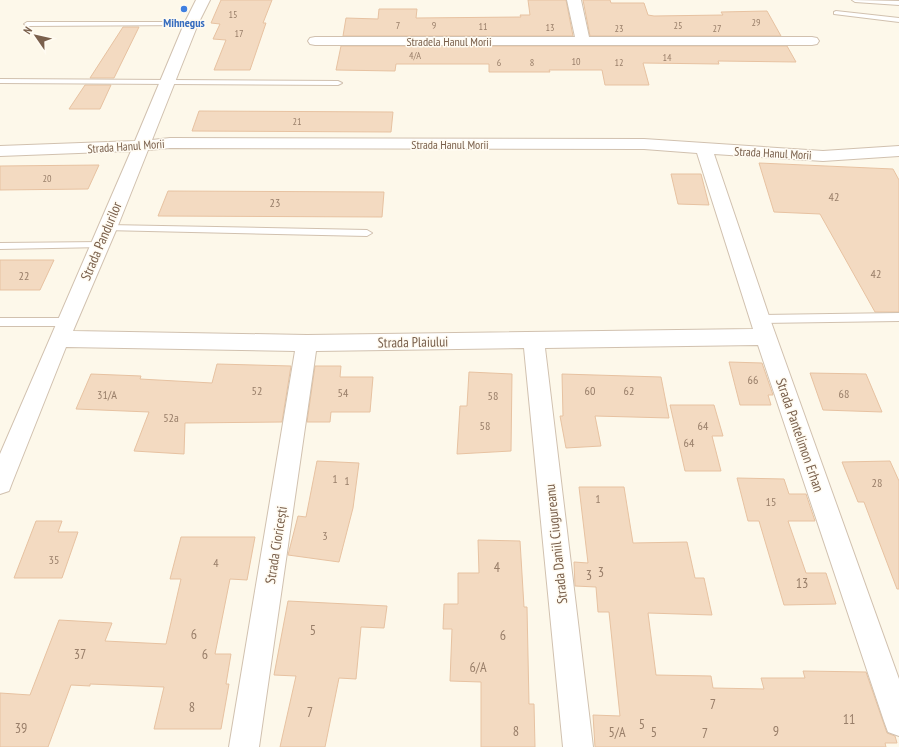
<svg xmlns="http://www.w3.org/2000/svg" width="899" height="747" font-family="'PT Sans Narrow',sans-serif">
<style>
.building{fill:#f3dac1;stroke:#e7c2a1}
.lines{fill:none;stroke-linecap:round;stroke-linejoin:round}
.lane-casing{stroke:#d1c1af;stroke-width:2}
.street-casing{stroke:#d1c1af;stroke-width:2}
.lane{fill:#fff;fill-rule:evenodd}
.street{fill:#fff;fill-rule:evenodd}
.shop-dot{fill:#3f7fe0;stroke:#fffbf2;stroke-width:1.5}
.labels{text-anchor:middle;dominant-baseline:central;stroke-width:3;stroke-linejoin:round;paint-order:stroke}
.far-number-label{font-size:10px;fill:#987e69}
.far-shop-label{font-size:12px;font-weight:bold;fill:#366cbe;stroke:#fffbf2}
.far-street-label{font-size:12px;fill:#7a604c;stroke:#fffbf2}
.number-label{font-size:12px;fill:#987e69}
.street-label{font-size:14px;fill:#7a604c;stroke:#fffbf2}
.near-number-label{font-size:14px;fill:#987e69}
</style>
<rect width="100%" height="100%" fill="#fdf8ea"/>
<g class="building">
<polygon points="221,0 272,0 263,23 266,23 250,70 214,70 226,40 213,39 220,24 211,23"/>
<polygon points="528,0 566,0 573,36 343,36 346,18 378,19 379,9 417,9 416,18 521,17 520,15 530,15"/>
<polygon points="583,0 610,0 611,3 644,3 648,15 654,16 723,15 721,12 767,11 781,36 590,36"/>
<polygon points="123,27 139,27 114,78 90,78"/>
<polygon points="341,46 787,46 796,62 718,61 719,64 643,63 649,85 605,85 602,70 549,70 550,72 489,72 489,64 396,64 395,71 336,70"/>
<polygon points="85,85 111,85 100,109 69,109"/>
<polygon points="199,111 393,112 391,132 192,131"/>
<polygon points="759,163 893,169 899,180 899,312 875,312 820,214 774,212"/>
<polygon points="99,165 88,189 0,190 0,166"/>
<polygon points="671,174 701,174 709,205 678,204"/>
<polygon points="168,191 384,192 382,217 158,216"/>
<polygon points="0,260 54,260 40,290 0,290"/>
<polygon points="729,362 762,363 773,395 768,395 771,405 740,405"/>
<polygon points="217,364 291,366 282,422 185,423 184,454 134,451 149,412 76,409 91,374 141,376 140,379 212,383"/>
<polygon points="315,366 341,366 340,377 373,377 370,412 331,412 330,422 307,422"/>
<polygon points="469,372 512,374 511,451 457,454 460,406 467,406"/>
<polygon points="810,373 866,374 882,412 823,410"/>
<polygon points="562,374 661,377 669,418 595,416 601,446 566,448 560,416 563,416"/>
<polygon points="670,405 714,405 723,436 712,436 721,471 685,471"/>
<polygon points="317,461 359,463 353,508 339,562 288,555 298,516 306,517"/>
<polygon points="890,461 899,481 899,589 897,589 864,502 858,502 842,462"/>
<polygon points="737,478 784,479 789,494 806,494 815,521 788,521 806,573 826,573 836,604 784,605 759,521 748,521"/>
<polygon points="579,487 624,487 633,543 687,542 695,578 704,578 712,615 648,613 656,675 711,676 713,688 764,689 761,678 805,678 803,671 866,672 887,733 895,736 897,743 885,743 886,747 595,747 593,715 620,716 609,612 598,612 596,587 575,586 574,562 588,563"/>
<polygon points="36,521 62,521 58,532 78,532 62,578 14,578"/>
<polygon points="181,537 255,537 247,580 230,579 215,654 231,654 226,684 229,684 221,729 154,729 164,687 90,684 90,686 71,685 48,747 0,747 0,693 30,695 59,620 112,623 105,641 166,644 181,579 170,579"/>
<polygon points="478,540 520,541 524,607 527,607 529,704 534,704 535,747 481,747 481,682 450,681 452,629 443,629 444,604 458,604 458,573 479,573"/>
<polygon points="288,601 387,606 384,628 361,627 356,679 339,678 325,747 280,747 296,676 274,675"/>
</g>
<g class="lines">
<g class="lane-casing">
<g id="lane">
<polygon points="852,0 899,1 899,5 855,2"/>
<polygon points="836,11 899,18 899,22 834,14 834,12"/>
<polygon points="191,22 194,24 193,25 27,26 24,24 27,22"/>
<polygon points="0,79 338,81 342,83 338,85 0,83"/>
<polygon points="108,225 367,230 372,233 367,236 105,230 103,228"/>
<polygon points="101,242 104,243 106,245 104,247 0,249 0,243"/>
<polygon points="899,313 899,321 760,323 755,319 760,315"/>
<polygon points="0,318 66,318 71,322 66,326 0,326"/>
</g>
</g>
<g class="street-casing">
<g id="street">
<path d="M196 0H210L198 24 152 140 170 138 644 139 823 151 899 146V156L823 161 714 154 770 319 899 679V736L888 732 884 721 758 345 545 348 593 747H563L524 348 316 351 259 747H229L295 351 66 347 12 483 9 491 0 494V454L131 151 0 156V146L135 141 184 24ZM170 148 644 149 697 153 753 329 307 335 73 331 117 228 148 150Z"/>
<polygon points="567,0 581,0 589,37 812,37 817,38 819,41 817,44 812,45 315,45 310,44 308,41 310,38 315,37 575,37"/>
</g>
</g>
<use href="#lane" class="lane"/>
<use href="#street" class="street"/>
</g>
<circle class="shop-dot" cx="184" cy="9" r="4"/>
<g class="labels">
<g class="far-number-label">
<text x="233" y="14">15</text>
<text x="756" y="22">29</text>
<text x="398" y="25">7</text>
<text x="434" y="25">9</text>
<text x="678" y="25">25</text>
<text x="483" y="26">11</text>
<text x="550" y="27">13</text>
<text x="619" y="28">23</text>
<text x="717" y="28">27</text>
<text x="239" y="33">17</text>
<text x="415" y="55">4/A</text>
<text x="667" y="57">14</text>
<text x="576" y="61">10</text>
<text x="499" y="62">6</text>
<text x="532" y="62">8</text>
<text x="619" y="62">12</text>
<text x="297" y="121">21</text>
<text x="47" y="178">20</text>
</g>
<g class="far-shop-label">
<text x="184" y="22">Mihnegus</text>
</g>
<g class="far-street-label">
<text x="449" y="41">Stradela Hanul Morii</text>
<text x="450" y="144">Strada Hanul Morii</text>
<text transform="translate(126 146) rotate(-4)">Strada Hanul Morii</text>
<text transform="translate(773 153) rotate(3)">Strada Hanul Morii</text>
</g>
<g class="number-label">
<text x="834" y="196">42</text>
<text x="275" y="202">23</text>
<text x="876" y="273">42</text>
<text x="24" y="275">22</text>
<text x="753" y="379">66</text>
<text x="257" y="390">52</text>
<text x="590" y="390">60</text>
<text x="629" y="390">62</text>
<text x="343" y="392">54</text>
<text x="844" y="393">68</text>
<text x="107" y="394">31/A</text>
<text x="493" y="395">58</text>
<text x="171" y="417">52a</text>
<text x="485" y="425">58</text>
<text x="703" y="425">64</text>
<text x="689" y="442">64</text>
<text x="335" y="478">1</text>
<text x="347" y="480">1</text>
<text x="877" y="482">28</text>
<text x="598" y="498">1</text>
<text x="771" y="501">15</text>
<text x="325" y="535">3</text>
<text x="54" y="559">35</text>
<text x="216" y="562">4</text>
</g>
<g class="street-label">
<text transform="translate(101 241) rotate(-67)">Strada Pandurilor</text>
<text transform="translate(413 342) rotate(-1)">Strada Plaiului</text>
<text transform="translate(800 435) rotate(71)">Strada Pantelimon Erhan</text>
<text transform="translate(556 544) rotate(-96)">Strada Daniil Ciugureanu</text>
<text transform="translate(276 545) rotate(-81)">Strada Cioricești</text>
</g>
<g class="near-number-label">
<text x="497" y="567">4</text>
<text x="601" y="572">3</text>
<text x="589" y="575">3</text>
<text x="802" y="583">13</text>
<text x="313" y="630">5</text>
<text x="194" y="634">6</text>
<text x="503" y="635">6</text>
<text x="80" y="654">37</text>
<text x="205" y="654">6</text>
<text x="478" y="667">6/A</text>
<text x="713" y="704">7</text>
<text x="192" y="707">8</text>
<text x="310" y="712">7</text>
<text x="849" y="719">11</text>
<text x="642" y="724">5</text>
<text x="21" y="728">39</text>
<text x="516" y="731">8</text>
<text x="776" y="731">9</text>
<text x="617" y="732">5/A</text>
<text x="654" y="732">5</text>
<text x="705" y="733">7</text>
</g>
</g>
<g transform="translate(36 36) rotate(304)" stroke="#fffbf2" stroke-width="3" paint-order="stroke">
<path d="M0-3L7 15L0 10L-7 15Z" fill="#7a604c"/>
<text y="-6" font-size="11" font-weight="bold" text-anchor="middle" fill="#7a604c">N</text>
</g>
</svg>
